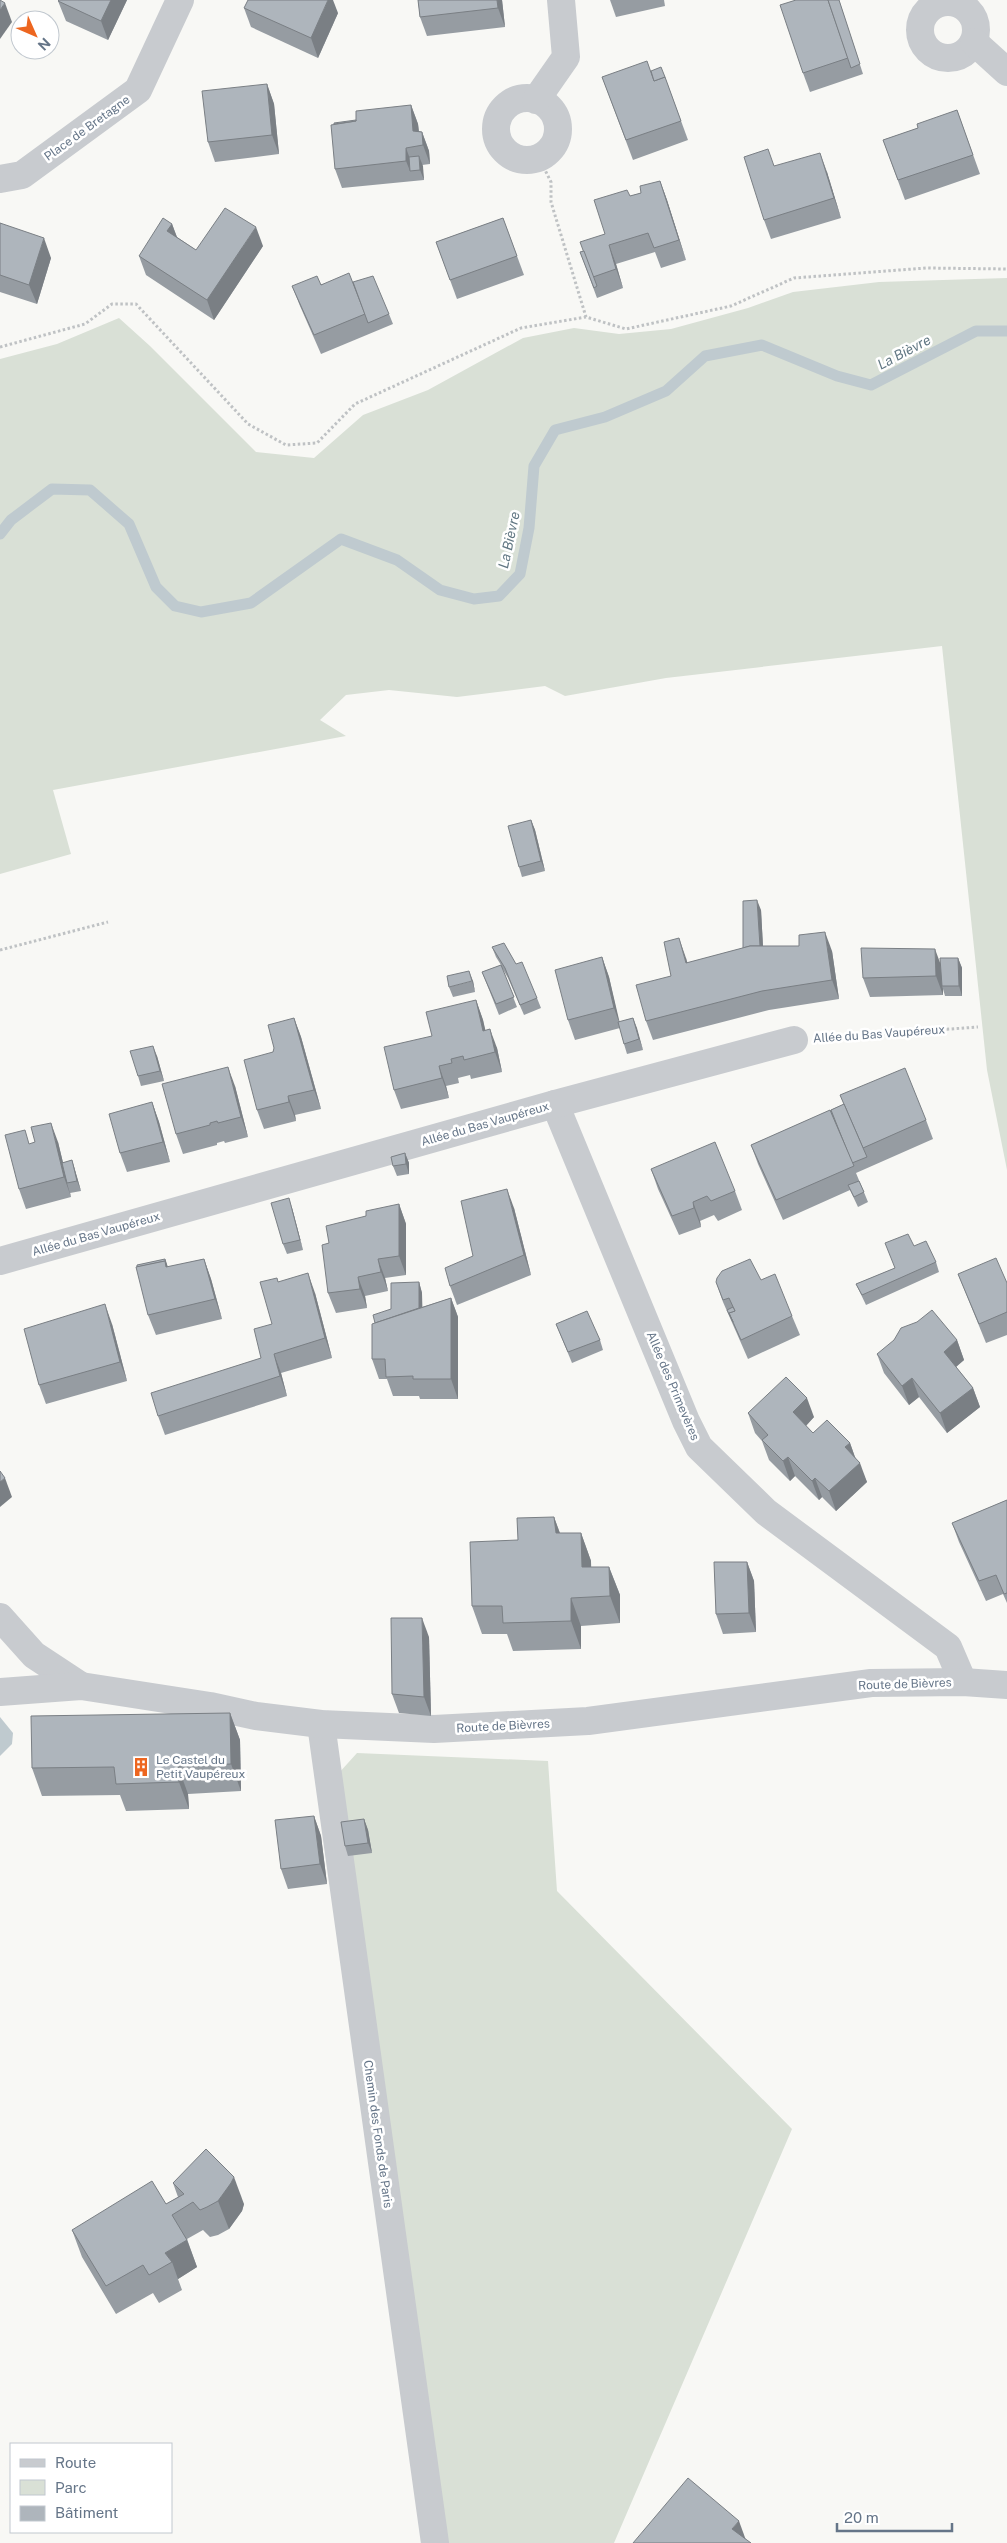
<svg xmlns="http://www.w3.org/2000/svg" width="1007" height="2543" font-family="'Public Sans',sans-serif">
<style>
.green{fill:#d9e0d6}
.water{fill:#bfcacf}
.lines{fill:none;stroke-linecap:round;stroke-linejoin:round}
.stream{stroke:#bfcacf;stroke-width:11}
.path{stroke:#bfc2c4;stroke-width:3;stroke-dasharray:2.5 2.5;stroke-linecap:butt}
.minor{stroke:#c8cbcf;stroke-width:28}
.tertiary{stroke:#c8cbcf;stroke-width:28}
.wall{fill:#969ca2}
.shaded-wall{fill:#7a7f84}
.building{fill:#aeb5bc;stroke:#7a7f84}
.labels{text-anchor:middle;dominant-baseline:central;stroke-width:5;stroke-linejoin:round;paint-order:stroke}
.street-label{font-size:12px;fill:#657588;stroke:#fff}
.poi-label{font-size:12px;fill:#657588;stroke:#fff;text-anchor:start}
.water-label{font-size:14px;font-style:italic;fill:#617783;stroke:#fff}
</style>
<rect width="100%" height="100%" fill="#f8f8f5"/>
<g class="green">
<polygon points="1007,278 1007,1170 987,1070 942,646 666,678 565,696 545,686 457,697 389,690 346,695 320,720 346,736 53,790 71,854 0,874 0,359 57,344 119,318 150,346 256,452 314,458 363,415 428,390 523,338 574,328 619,334 671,329 748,308 793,292 879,282"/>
<polygon points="357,1753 548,1761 557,1891 792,2129 614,2543 447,2543 338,1774"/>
</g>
<polygon class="water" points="0,1717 13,1733 12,1744 0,1756"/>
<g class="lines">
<polyline class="stream" points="0,534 11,520 52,489 90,490 129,524 156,587 175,606 201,612 251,603 341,539 397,560 440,590 474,599 499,596 520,574 529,528 534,466 555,430 605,417 666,391 705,356 762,345 837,376 871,385 976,331 1007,331"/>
<g class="path">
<polyline points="539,158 551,182 551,202 586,317"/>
<polyline points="0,347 85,324 112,304 136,304 248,424 286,445 317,443 355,404 521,328 586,317 626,329 731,306 794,278 926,268 1007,269"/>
<polyline points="0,950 108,922"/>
<polyline points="827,1038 978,1027"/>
</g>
<g class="minor">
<circle cx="948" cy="30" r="28"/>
<polyline points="974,42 1007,72"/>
<circle cx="527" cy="129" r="31"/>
<polyline points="536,100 566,57 561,0"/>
<polyline points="0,179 22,175 138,90 180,0"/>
<polyline points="555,1104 686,1421 699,1447 766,1512 948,1647 963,1682"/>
<polyline points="0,1261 555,1104 794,1040"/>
<polyline points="0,1617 34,1655 81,1686"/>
<polyline points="321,1724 435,2543"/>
</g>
<polyline class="tertiary" points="0,1692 81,1686 210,1706 256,1716 321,1724 434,1729 588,1721 871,1683 963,1682 1007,1685"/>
</g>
<g class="wall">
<polygon points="127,0 108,40 66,21 58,1"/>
<polygon points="418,0 502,0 505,27 427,36 420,17"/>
<polygon points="610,0 664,0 665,6 616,17"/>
<polygon points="839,0 863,74 810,92 803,73"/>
<polygon points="244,8 338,13 318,58 251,27"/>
<polygon points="651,71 665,77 688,140 633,160 602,77"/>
<polygon points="267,84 274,104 279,154 215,162 208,142"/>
<polygon points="411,105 418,124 419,131 422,132 429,151 430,164 422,165 424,180 342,188 335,169 356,120"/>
<polygon points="957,110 980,174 905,200 883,140 918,128"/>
<polygon points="774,166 827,172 841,218 771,239 764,220"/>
<polygon points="660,181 667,200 686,260 661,268 655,252 616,264 623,288 597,298 580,252 584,251 605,234 630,196 641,193"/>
<polygon points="503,218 524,275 457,299 436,242"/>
<polygon points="0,223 51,258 37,304 0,292"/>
<polygon points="172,224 177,237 196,250 263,246 214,320 146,275 139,256"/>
<polygon points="353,282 389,314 393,324 321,354 300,306 292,286"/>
<polygon points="531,820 535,830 545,871 522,877 519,867"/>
<polygon points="761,910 763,946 832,951 839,999 769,1010 653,1040 646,1021 671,976 686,958 687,963 743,948"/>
<polygon points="492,947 537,998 541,1008 524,1015 508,978 501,966 517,1007 499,1015 482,972 501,965 496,957"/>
<polygon points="602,957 609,977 619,1022 633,1018 643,1050 627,1054 624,1044 620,1028 575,1040 568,1020"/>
<polygon points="958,958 962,968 962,996 945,996 943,989 943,995 870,997 863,978 941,965"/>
<polygon points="473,981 475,992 453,997 449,987"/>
<polygon points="476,1000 483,1020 485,1030 497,1048 502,1072 471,1079 470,1075 458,1078 459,1083 446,1086 449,1098 401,1109 394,1090 432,1036"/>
<polygon points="294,1018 301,1037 321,1109 295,1115 296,1121 264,1129 257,1110 273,1052"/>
<polygon points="157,1056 164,1081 141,1086 138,1076"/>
<polygon points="235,1086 248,1137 225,1143 224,1141 217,1143 217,1145 183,1154 176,1134"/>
<polygon points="840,1095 926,1120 933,1139 856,1173 868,1202 858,1207 850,1190 783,1220 758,1164 751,1145 844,1104"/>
<polygon points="152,1102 159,1122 170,1162 127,1172 120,1153"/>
<polygon points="58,1142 63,1163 72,1160 81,1191 70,1193 70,1192 71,1197 26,1209 19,1189"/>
<polygon points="405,1153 409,1163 409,1174 397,1176 393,1166"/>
<polygon points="651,1169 735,1191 742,1210 718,1221 714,1215 700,1221 701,1227 679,1235 658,1189"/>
<polygon points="399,1204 406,1224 406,1275 385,1278 388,1291 365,1296 367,1308 336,1313 328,1293 329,1243 366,1216"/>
<polygon points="292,1208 303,1250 287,1254 283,1244"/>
<polygon points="514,1208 531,1275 457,1305 450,1286 473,1256"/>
<polygon points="914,1246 936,1262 939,1272 866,1305 856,1284 895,1268"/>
<polygon points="165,1259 168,1267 204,1259 211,1279 222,1319 156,1335 148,1315"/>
<polygon points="958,1274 1007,1283 1007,1335 986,1343"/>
<polygon points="761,1280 792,1316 800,1335 748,1359 723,1302 716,1282"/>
<polygon points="278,1282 315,1293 332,1358 281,1373 287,1396 165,1435 158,1416 261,1358 272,1324"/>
<polygon points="419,1282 422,1293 422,1307 451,1298 458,1317 458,1399 420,1399 419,1396 393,1396 387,1379 379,1379 372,1359 375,1323 391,1309"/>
<polygon points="112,1324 127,1381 46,1404 39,1385"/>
<polygon points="556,1324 600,1340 603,1350 572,1363"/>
<polygon points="957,1340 964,1360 956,1367 973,1388 980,1407 947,1433 919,1397 909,1405 884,1373 877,1354"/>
<polygon points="748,1413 814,1417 806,1426 813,1433 850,1443 855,1457 867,1482 836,1511 822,1497 819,1500 795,1476 790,1481 769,1460 762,1441 755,1433"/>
<polygon points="1007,1500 1007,1603 1003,1594 986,1601 959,1542 952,1523"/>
<polygon points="554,1517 560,1533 581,1533 591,1561 591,1567 609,1567 620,1595 620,1623 581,1626 581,1649 513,1651 507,1634 482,1634 472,1606 518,1540"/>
<polygon points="747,1562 754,1581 756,1632 723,1634 716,1614"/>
<polygon points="429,1637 431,1716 399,1713 392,1694"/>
<polygon points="230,1713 240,1740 241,1791 188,1794 189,1809 126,1811 120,1795 42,1796 32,1768"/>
<polygon points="314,1816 321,1836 327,1884 288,1889 281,1869"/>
<polygon points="364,1819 368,1830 372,1853 348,1856 345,1846"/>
<polygon points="173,2183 244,2204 242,2211 229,2229 218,2235 210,2237 203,2230 187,2239 197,2267 178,2279 182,2290 159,2303 153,2293 116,2314 82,2257 72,2230 166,2204 178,2197"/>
</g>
<g class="shaded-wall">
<polygon points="111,0 127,0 108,40 101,21"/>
<polygon points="328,0 333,0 338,13 318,58 311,38"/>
<polygon points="497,0 502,0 505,27 498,8"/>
<polygon points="5,3 12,22 0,39 0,10"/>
<polygon points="267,84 274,104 279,154 272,135"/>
<polygon points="411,105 418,124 420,145 413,131"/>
<polygon points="422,132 429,151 430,164 423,145"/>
<polygon points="406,148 413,167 410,171 406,161"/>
<polygon points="820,153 827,172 841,218 834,198"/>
<polygon points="419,156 423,166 424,180 420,170"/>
<polygon points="660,181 667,200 686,260 679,240"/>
<polygon points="172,224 179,243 167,231"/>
<polygon points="256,227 263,246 214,320 207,300"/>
<polygon points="44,238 51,258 37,304 29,285"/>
<polygon points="609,245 616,264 623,288 616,269"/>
<polygon points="531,820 535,830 545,871 541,861"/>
<polygon points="757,900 761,910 764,966 761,956"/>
<polygon points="825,932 832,951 839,999 832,980"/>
<polygon points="679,938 686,958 693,982 686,963"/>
<polygon points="935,949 942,968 942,986 943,989 943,995 936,976"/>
<polygon points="602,957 609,977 621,1028 614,1008"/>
<polygon points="958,958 962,968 962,996 959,986"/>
<polygon points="469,971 473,981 475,992 472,981"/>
<polygon points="476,1000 483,1020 490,1050 483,1031"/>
<polygon points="294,1018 301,1037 321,1109 314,1090"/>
<polygon points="633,1018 637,1028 643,1050 639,1039"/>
<polygon points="490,1029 497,1048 502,1072 495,1052"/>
<polygon points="153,1046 157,1056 164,1081 160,1071"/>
<polygon points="439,1066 446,1086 449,1098 442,1078"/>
<polygon points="228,1067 235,1086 248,1137 241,1117"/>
<polygon points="288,1096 295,1115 296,1121 289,1102"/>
<polygon points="152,1102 159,1122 170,1162 163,1142"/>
<polygon points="51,1123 58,1142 68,1183 67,1183 71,1197 64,1177"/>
<polygon points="405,1153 409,1163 409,1174 406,1164"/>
<polygon points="72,1160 75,1170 81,1191 77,1181"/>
<polygon points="507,1189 514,1208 531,1275 524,1255"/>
<polygon points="289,1198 292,1208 303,1250 300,1240"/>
<polygon points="693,1202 700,1221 701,1227 694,1208"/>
<polygon points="399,1204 406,1224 406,1275 399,1256"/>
<polygon points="204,1259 211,1279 222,1319 215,1299"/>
<polygon points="378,1259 385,1278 388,1291 381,1272"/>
<polygon points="308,1273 315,1293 332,1358 325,1338"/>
<polygon points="358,1277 365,1296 367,1308 360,1289"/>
<polygon points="419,1282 422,1293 423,1330 419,1319"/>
<polygon points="451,1298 458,1317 458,1399 451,1379"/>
<polygon points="105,1304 112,1324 127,1381 120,1362"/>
<polygon points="957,1340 964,1360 951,1371 944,1352"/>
<polygon points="274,1354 281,1373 287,1396 280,1376"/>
<polygon points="912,1378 919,1397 909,1405 902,1386"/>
<polygon points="973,1388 980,1407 947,1433 940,1413"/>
<polygon points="807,1398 814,1417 800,1432 793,1412"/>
<polygon points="850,1443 857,1463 845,1447"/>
<polygon points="788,1457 795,1476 790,1481 783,1461"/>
<polygon points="860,1463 867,1482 836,1511 829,1491"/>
<polygon points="5,1478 12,1497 0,1507 0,1482"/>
<polygon points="815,1478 822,1497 819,1500 812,1481"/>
<polygon points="554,1517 564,1545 556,1533"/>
<polygon points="581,1533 591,1561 592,1595 582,1567"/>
<polygon points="747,1562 754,1581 756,1632 749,1613"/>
<polygon points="609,1567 620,1595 620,1623 610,1596"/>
<polygon points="571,1598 581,1626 581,1649 571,1621"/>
<polygon points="422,1618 429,1637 431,1716 424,1697"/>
<polygon points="230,1713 240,1740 241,1791 231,1764"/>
<polygon points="178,1766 188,1794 189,1809 179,1782"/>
<polygon points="314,1816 321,1836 327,1884 320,1864"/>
<polygon points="364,1819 368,1830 372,1853 368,1843"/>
<polygon points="234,2177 244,2204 242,2211 229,2229 218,2201"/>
<polygon points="187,2240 197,2267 178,2279 172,2262 165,2253"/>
<polygon points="739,2521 747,2543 732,2529"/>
</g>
<g class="building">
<polygon points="0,0 5,3 0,10"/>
<polygon points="59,0 111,0 101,21 58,1"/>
<polygon points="248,0 328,0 311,38 244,8"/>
<polygon points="418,0 497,0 498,8 420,17"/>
<polygon points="796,0 828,0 848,58 803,73 780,5"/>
<polygon points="828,0 839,0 860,64 851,68"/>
<polygon points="647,61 654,81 665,77 681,121 626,140 602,77"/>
<polygon points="661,67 665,77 654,81 651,71"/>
<polygon points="267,84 272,135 208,142 202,91"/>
<polygon points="411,105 413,131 422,132 423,145 406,148 406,161 335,169 331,125 356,121 356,111"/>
<polygon points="957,110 973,155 898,180 883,140 918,128 917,124"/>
<polygon points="356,120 356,121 334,124 334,123"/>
<polygon points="768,149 774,166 820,153 834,198 764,220 744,157"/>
<polygon points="419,156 420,170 410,171 409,157"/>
<polygon points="660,181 679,240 654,248 648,233 609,245 616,269 593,277 580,242 605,234 594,200 627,190 630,196 641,193 640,186"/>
<polygon points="225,208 256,227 207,300 139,256 163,218 172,224 167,231 196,250"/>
<polygon points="503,218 517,256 450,280 436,242"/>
<polygon points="0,223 44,238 29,285 0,275"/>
<polygon points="584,251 597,286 594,288 580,252"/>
<polygon points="349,273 365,314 314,335 292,286 317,276 321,285"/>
<polygon points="373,276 389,314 368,323 353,282"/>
<polygon points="531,820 541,861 519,867 508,826"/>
<polygon points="757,900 760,946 750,946 743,948 743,901"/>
<polygon points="825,932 832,980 762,991 646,1021 636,985 671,976 664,942 679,938 686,963 750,946 799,946 799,935"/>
<polygon points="504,943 516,964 522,962 537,998 520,1005 505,968 492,947"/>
<polygon points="861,948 935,949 936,976 863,978"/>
<polygon points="602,957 614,1008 568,1020 555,970"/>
<polygon points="940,958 958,958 959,986 942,986"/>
<polygon points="501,965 514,997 496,1004 482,972"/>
<polygon points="469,971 472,981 449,987 447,976"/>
<polygon points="476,1000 483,1031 490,1029 495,1052 464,1060 463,1056 451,1059 452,1063 439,1066 442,1078 394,1090 384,1047 432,1036 426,1012"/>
<polygon points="294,1018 314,1090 288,1096 289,1102 257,1110 244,1060 273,1052 274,1048 268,1025"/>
<polygon points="633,1018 639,1039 624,1044 618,1022"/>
<polygon points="153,1046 160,1071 138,1076 130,1051"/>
<polygon points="228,1067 241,1117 218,1123 217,1121 210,1123 210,1125 176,1134 162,1084"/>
<polygon points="905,1068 926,1120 863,1148 840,1095"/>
<polygon points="152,1102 163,1142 120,1153 109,1114"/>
<polygon points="844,1104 867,1157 852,1163 831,1110"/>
<polygon points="830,1110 854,1166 776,1200 751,1145"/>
<polygon points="51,1123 64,1177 19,1189 5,1135 25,1130 29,1144 35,1142 31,1127"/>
<polygon points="715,1142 735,1191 711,1201 707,1196 693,1202 694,1208 672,1216 651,1169"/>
<polygon points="405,1153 406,1164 393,1166 391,1157"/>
<polygon points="72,1160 77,1181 67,1183 62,1163"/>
<polygon points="859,1181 864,1192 854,1197 848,1185"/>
<polygon points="507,1189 524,1255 450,1286 445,1268 473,1256 461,1201"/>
<polygon points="289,1198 300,1240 283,1244 271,1203"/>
<polygon points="399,1204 399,1256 378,1259 381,1272 358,1277 360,1289 328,1293 322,1245 329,1243 326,1226 366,1216 366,1211"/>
<polygon points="908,1234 914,1246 926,1241 936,1262 862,1295 856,1284 895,1268 885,1243"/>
<polygon points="996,1258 1007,1283 1007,1312 979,1324 958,1274"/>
<polygon points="165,1259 167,1267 165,1261 137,1267 137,1265"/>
<polygon points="204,1259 215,1299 148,1315 136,1267 165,1261 166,1267"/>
<polygon points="750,1259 761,1280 775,1274 792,1316 741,1340 729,1313 735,1311 729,1298 723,1300 716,1282 717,1278 722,1271"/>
<polygon points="308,1273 325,1338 274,1354 280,1376 158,1416 151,1393 261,1358 254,1329 272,1324 260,1282 277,1278 278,1282"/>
<polygon points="419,1282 419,1308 375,1323 373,1315 391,1309 391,1283"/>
<polygon points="451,1298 451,1379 413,1379 413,1376 386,1377 385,1359 372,1359 372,1324"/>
<polygon points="105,1304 120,1362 39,1385 24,1329"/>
<polygon points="733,1307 735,1311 729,1313 733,1322 727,1310"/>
<polygon points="932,1310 957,1340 944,1352 973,1388 940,1413 912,1378 902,1386 877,1354 894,1340 901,1328 917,1322"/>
<polygon points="587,1311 600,1340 568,1352 556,1324"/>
<polygon points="786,1377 807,1398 793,1412 813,1433 827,1420 850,1443 845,1447 860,1463 829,1491 815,1478 812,1481 788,1457 783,1461 762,1440 768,1435 748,1413"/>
<polygon points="0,1471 5,1478 0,1482"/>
<polygon points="1007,1500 1007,1593 1004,1594 996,1575 979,1581 952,1523"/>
<polygon points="554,1517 556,1533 581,1533 582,1567 609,1567 610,1596 571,1598 571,1621 503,1623 502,1606 472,1606 470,1542 518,1540 517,1518"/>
<polygon points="714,1562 747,1562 749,1613 716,1614"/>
<polygon points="391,1618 422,1618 424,1697 392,1694"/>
<polygon points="230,1713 231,1764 178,1766 179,1782 116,1784 114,1767 32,1768 31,1716"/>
<polygon points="314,1816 320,1864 281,1869 275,1820"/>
<polygon points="364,1819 368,1843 345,1846 341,1822"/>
<polygon points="206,2149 234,2177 231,2183 218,2201 207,2207 200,2210 193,2202 172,2215 187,2240 165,2253 172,2262 149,2275 143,2265 106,2286 72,2230 152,2181 166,2204 184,2194 173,2183"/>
<polygon points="688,2478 739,2521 732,2529 751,2543 633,2543"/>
</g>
<defs>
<g id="building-bare" transform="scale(1.5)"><path d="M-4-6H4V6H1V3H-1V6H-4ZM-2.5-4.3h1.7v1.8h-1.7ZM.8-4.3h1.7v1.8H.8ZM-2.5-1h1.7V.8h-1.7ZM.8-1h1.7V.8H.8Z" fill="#ed6620" stroke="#fff" stroke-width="2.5" paint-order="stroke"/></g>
</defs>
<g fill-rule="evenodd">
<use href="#building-bare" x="141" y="1767"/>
</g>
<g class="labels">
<g class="street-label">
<text transform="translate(87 128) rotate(-36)">Place de Bretagne</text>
<text transform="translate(879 1034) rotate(-4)">Allée du Bas Vaupéreux</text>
<text transform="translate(485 1124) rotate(-16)">Allée du Bas Vaupéreux</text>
<text transform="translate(96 1234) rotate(-16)">Allée du Bas Vaupéreux</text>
<text transform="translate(673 1386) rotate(67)">Allée des Primevères</text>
<text transform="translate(905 1684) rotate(-2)">Route de Bièvres</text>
<text transform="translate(503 1726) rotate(-3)">Route de Bièvres</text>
<text transform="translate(378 2134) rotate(82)">Chemin des Fonds de Paris</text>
</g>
<g class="poi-label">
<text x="156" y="1760">Le Castel du<tspan x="156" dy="14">Petit Vaupéreux</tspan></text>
</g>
<g class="water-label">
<text transform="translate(904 352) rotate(-28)">La Bièvre</text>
<text transform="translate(509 540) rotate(-78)">La Bièvre</text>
</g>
</g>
<rect x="10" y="2443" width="162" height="90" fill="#ffffff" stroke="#c1c8cf"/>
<rect x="20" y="2459" width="25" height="8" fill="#c8cbcf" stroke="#c1c8cf"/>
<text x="55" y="2468" font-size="15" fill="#657588">Route</text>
<rect x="20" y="2480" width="25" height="15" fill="#d9e0d6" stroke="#c1c8cf"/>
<text x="55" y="2493" font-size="15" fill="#657588">Parc</text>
<rect x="20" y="2506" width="25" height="15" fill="#aeb5bc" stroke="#c1c8cf"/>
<text x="55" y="2518" font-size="15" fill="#657588">Bâtiment</text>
<g transform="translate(35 35) rotate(135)"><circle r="24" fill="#ffffff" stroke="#c1c8cf"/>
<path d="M0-4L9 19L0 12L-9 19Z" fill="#ed6620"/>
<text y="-8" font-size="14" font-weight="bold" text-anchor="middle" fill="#657588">N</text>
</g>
<path d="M837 2523v8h115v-8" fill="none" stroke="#657588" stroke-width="2.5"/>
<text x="844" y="2523" font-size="15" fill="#657588" stroke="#ffffff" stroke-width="4" paint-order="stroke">20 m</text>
</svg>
